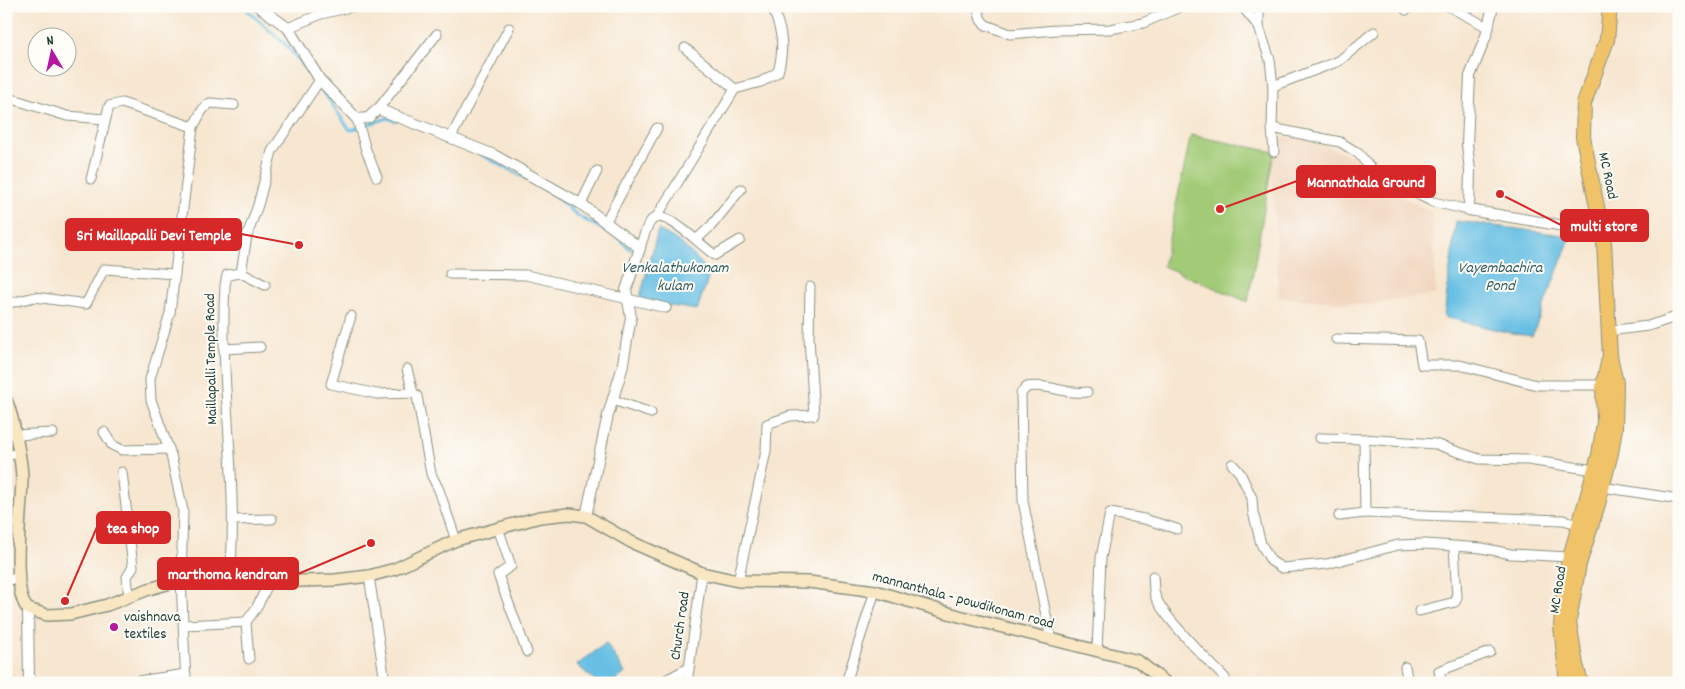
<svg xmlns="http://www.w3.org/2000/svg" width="1685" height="689" font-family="Dekko,sans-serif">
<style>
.built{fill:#f1d5bd}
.green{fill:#a3cb77;stroke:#618456}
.water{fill:#67bfe4;stroke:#437e8c}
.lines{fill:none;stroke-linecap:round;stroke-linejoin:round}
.stream{stroke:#67bfe4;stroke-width:3}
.minor-casing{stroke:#8b9282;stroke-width:11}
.tertiary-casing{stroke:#8b9282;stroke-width:12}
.secondary-casing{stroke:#8b9282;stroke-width:14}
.primary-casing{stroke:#8b9282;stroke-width:16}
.minor{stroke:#fff;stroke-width:9}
.tertiary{stroke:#fff;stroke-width:10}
.secondary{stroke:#f9e7c3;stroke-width:11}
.primary{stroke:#f0c369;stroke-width:14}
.poi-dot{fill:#b5179e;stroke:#fdfcf7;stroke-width:2}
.labels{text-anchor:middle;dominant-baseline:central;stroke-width:4;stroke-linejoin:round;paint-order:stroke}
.street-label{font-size:15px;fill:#1f3d34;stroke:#fdfcf7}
.poi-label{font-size:15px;fill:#1f3d34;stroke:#fdfcf7;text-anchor:start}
.water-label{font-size:16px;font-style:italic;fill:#315e60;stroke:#fdfcf7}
.leader{fill:none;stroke:#d62828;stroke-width:2}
.callout-dot{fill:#d62828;stroke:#fdfcf7;stroke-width:2}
.callout{fill:#d62828;stroke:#d62828;stroke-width:2}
.callout-label{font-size:16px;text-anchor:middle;font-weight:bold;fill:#fff}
</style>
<rect width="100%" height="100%" fill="#fdfcf7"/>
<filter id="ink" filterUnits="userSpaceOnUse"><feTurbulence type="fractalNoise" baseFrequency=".02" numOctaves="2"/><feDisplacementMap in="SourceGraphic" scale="10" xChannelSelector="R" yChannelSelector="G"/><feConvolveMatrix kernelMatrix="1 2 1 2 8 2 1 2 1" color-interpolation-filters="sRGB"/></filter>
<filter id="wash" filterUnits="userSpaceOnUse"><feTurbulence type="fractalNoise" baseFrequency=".0096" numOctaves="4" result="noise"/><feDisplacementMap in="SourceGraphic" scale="20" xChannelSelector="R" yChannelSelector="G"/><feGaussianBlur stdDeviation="1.12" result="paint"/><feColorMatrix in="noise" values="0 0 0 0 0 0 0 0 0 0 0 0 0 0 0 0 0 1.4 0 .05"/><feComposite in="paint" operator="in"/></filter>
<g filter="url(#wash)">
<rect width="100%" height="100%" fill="#f7e6d0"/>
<polygon class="built" points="1276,137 1300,138 1327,146 1356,158 1378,180 1400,196 1432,212 1436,294 1367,305 1279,297 1271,155"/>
<polygon class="green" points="1191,135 1274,152 1248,302 1163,266"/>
<g class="water">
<polygon points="1456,221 1571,236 1532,336 1506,332 1444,317"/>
<path d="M658 230C680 239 694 255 710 273L697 310 639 301Z"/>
<polygon points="606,643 625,673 613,683 598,683 577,665"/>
</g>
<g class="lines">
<g class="stream">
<polyline points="248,11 287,46 313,78"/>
<polyline points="321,89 350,130 388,118 395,121"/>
<polyline points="480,154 527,179"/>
<polyline points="550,192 578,216 620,239 631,250"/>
<polyline points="644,264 650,271"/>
</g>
</g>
</g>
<g filter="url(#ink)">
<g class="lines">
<g class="minor-casing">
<g id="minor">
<polyline points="977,6 981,20 986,25 1010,34 1056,30 1110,29 1143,23 1182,6"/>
<polyline points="1242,6 1259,27"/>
<polyline points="1259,6 1259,27 1270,60 1273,86 1272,128"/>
<polyline points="1448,6 1489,28"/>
<polyline points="1406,10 1412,6"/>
<polyline points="288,28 321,14 355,6"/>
<polyline points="685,48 735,89"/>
<polyline points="1273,86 1339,61 1374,32"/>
<polyline points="6,97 67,116 105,119"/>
<polyline points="378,109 437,34"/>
<polyline points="357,119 366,150 377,177"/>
<polyline points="451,137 509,28"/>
<polyline points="1274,152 1272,128 1340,142 1358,153 1375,173 1433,202 1469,210"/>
<polyline points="91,179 109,106 122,103 193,127"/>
<polyline points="581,204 597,171"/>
<path d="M656 218 735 89 761 82 778 72C785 46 782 31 772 6"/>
<polyline points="606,221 657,128"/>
<polyline points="697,239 711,226 741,189"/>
<path d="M640 248C643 240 646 224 653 219 667 209 703 248 715 255L740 240"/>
<polyline points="241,273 265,285"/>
<polyline points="450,274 526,275 666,308"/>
<polyline points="6,304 35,297 86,304 104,269 175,274"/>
<polyline points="351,316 331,384 377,394 413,393 417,396 431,474 439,490 456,540"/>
<polyline points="1608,331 1648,326 1679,316"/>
<polyline points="1336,339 1418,341 1422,365 1460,365 1537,385 1603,385"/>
<polyline points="224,349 260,347"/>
<polyline points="407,369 413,393"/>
<polyline points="613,400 651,413"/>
<polyline points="104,432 112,445 122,450 169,449"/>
<polyline points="14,435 53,433"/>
<polyline points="1320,438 1364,439"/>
<polyline points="6,456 18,453"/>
<polyline points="1232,464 1240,473 1252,498 1253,512 1261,544 1271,561 1282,568 1327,564 1398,545 1425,544 1482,548 1511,554 1569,557"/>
<polyline points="122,472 133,567 127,577 129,597"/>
<polyline points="1602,487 1679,499"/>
<polyline points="1339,516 1365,513"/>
<polyline points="233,520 272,519"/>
<polyline points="1578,524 1563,520 1365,513 1364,439 1435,444 1479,459 1528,460 1594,470"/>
<polyline points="498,528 511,566 498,575 527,652"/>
<polyline points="369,576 384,675"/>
<path d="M1153 576C1154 582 1153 590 1155 595 1160 614 1210 663 1225 678L1226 683"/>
<path d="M230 577C239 480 219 383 225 285L227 275 241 273 247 236 258 205 272 151 320 80"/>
<polyline points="6,581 19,577"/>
<polyline points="738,581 766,451 767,424 790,416 814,415 809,338 810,287"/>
<polyline points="1419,611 1455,602 1457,597 1454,547"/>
<polyline points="184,625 246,622"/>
<path d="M1051 640 1023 501 1021 393 1027 387C1047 383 1066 395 1087 392"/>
<polyline points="1097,651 1101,558 1110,513 1144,519 1177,529"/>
<polyline points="249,659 246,622 257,607 269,582"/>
<polyline points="1405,667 1408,683"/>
<polyline points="138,681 186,674"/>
<polyline points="186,683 181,580 183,511 171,455 151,400 150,379 170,313 193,127 203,109 210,103 234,105"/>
<polyline points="660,683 689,668"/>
<polyline points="687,683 702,573"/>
<polyline points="846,683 875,591"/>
<polyline points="1442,683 1439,671 1490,652"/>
</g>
</g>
<g class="tertiary-casing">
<g id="tertiary">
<polyline points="258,6 288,28 320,80 357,119 368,118 378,109 494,155 581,204 640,248 626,290 631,317 622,369 608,415 586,516"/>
<polyline points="1493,6 1486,36 1470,76 1467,144 1470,171 1469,210 1564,226 1600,224"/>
<polyline points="28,609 29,683"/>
</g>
</g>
<g class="secondary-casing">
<path id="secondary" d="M6 400C13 415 22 463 22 479 22 505 10 592 28 609L47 615 71 614 107 605 149 589 181 580 230 577 269 582 335 580 369 576 395 569 456 540 540 517 569 514 586 516 631 542 702 573 738 581 809 582 875 591 959 616 1138 661 1166 683"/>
</g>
<g class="primary-casing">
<g id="primary">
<polyline points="1567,683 1561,626 1565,575 1599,455 1604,422 1603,385 1609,359"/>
<polyline points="1581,683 1576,665 1569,621 1579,564 1598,504 1611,453 1615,428 1616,383 1610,356 1604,242 1583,137 1584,103 1607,40 1610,6"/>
</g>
</g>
<use href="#minor" class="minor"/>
<use href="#tertiary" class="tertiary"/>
<use href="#secondary" class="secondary"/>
<use href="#primary" class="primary"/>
</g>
</g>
<circle class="poi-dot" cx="114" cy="627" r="5"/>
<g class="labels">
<g class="street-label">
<text transform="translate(1607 176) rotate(78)">MC Road</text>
<text transform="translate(212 359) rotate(-91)">Maillapalli Temple Road</text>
<text transform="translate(1559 590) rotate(-81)">MC Road</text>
<text transform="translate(963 601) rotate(15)">mannanthala - powdikonam road</text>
<text transform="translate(681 626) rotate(-82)">Church road</text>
</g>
<g class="poi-label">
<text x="124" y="618">vaishnava<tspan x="124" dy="17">textiles</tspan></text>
</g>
<g class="water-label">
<text x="675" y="268">Venkalathukonam<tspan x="675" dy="18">kulam</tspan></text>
<text x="1500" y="268">Vayembachira<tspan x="1500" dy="18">Pond</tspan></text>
</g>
</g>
<path class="leader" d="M1220 209L1297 181M1500 194L1561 225M299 245L241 234M65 601L97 527M371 543L298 574"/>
<g class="callout-dot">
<circle cx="1220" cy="209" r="5"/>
<circle cx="1500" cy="194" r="5"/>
<circle cx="299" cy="245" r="5"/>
<circle cx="65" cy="601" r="5"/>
<circle cx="371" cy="543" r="5"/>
</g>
<g class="callout">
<rect x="1297" y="166" width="138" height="31" rx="5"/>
<rect x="1561" y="210" width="87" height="31" rx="5"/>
<rect x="66" y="219" width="175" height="31" rx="5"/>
<rect x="97" y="512" width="73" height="31" rx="5"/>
<rect x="158" y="558" width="140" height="31" rx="5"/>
</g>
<g class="callout-label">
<text x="1366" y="187">Mannathala Ground</text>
<text x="1604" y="231">multi store</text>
<text x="154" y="240">Sri Maillapalli Devi Temple</text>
<text x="133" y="533">tea shop</text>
<text x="228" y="579">marthoma kendram</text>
</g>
<rect width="1685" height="689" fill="none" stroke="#fdfcf7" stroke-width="25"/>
<g transform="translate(52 52) rotate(351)"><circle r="24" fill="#fdfcf7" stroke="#a4b0a9"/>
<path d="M0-4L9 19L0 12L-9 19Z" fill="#b5179e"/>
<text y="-8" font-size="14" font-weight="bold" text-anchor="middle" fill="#1f3d34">N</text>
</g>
</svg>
